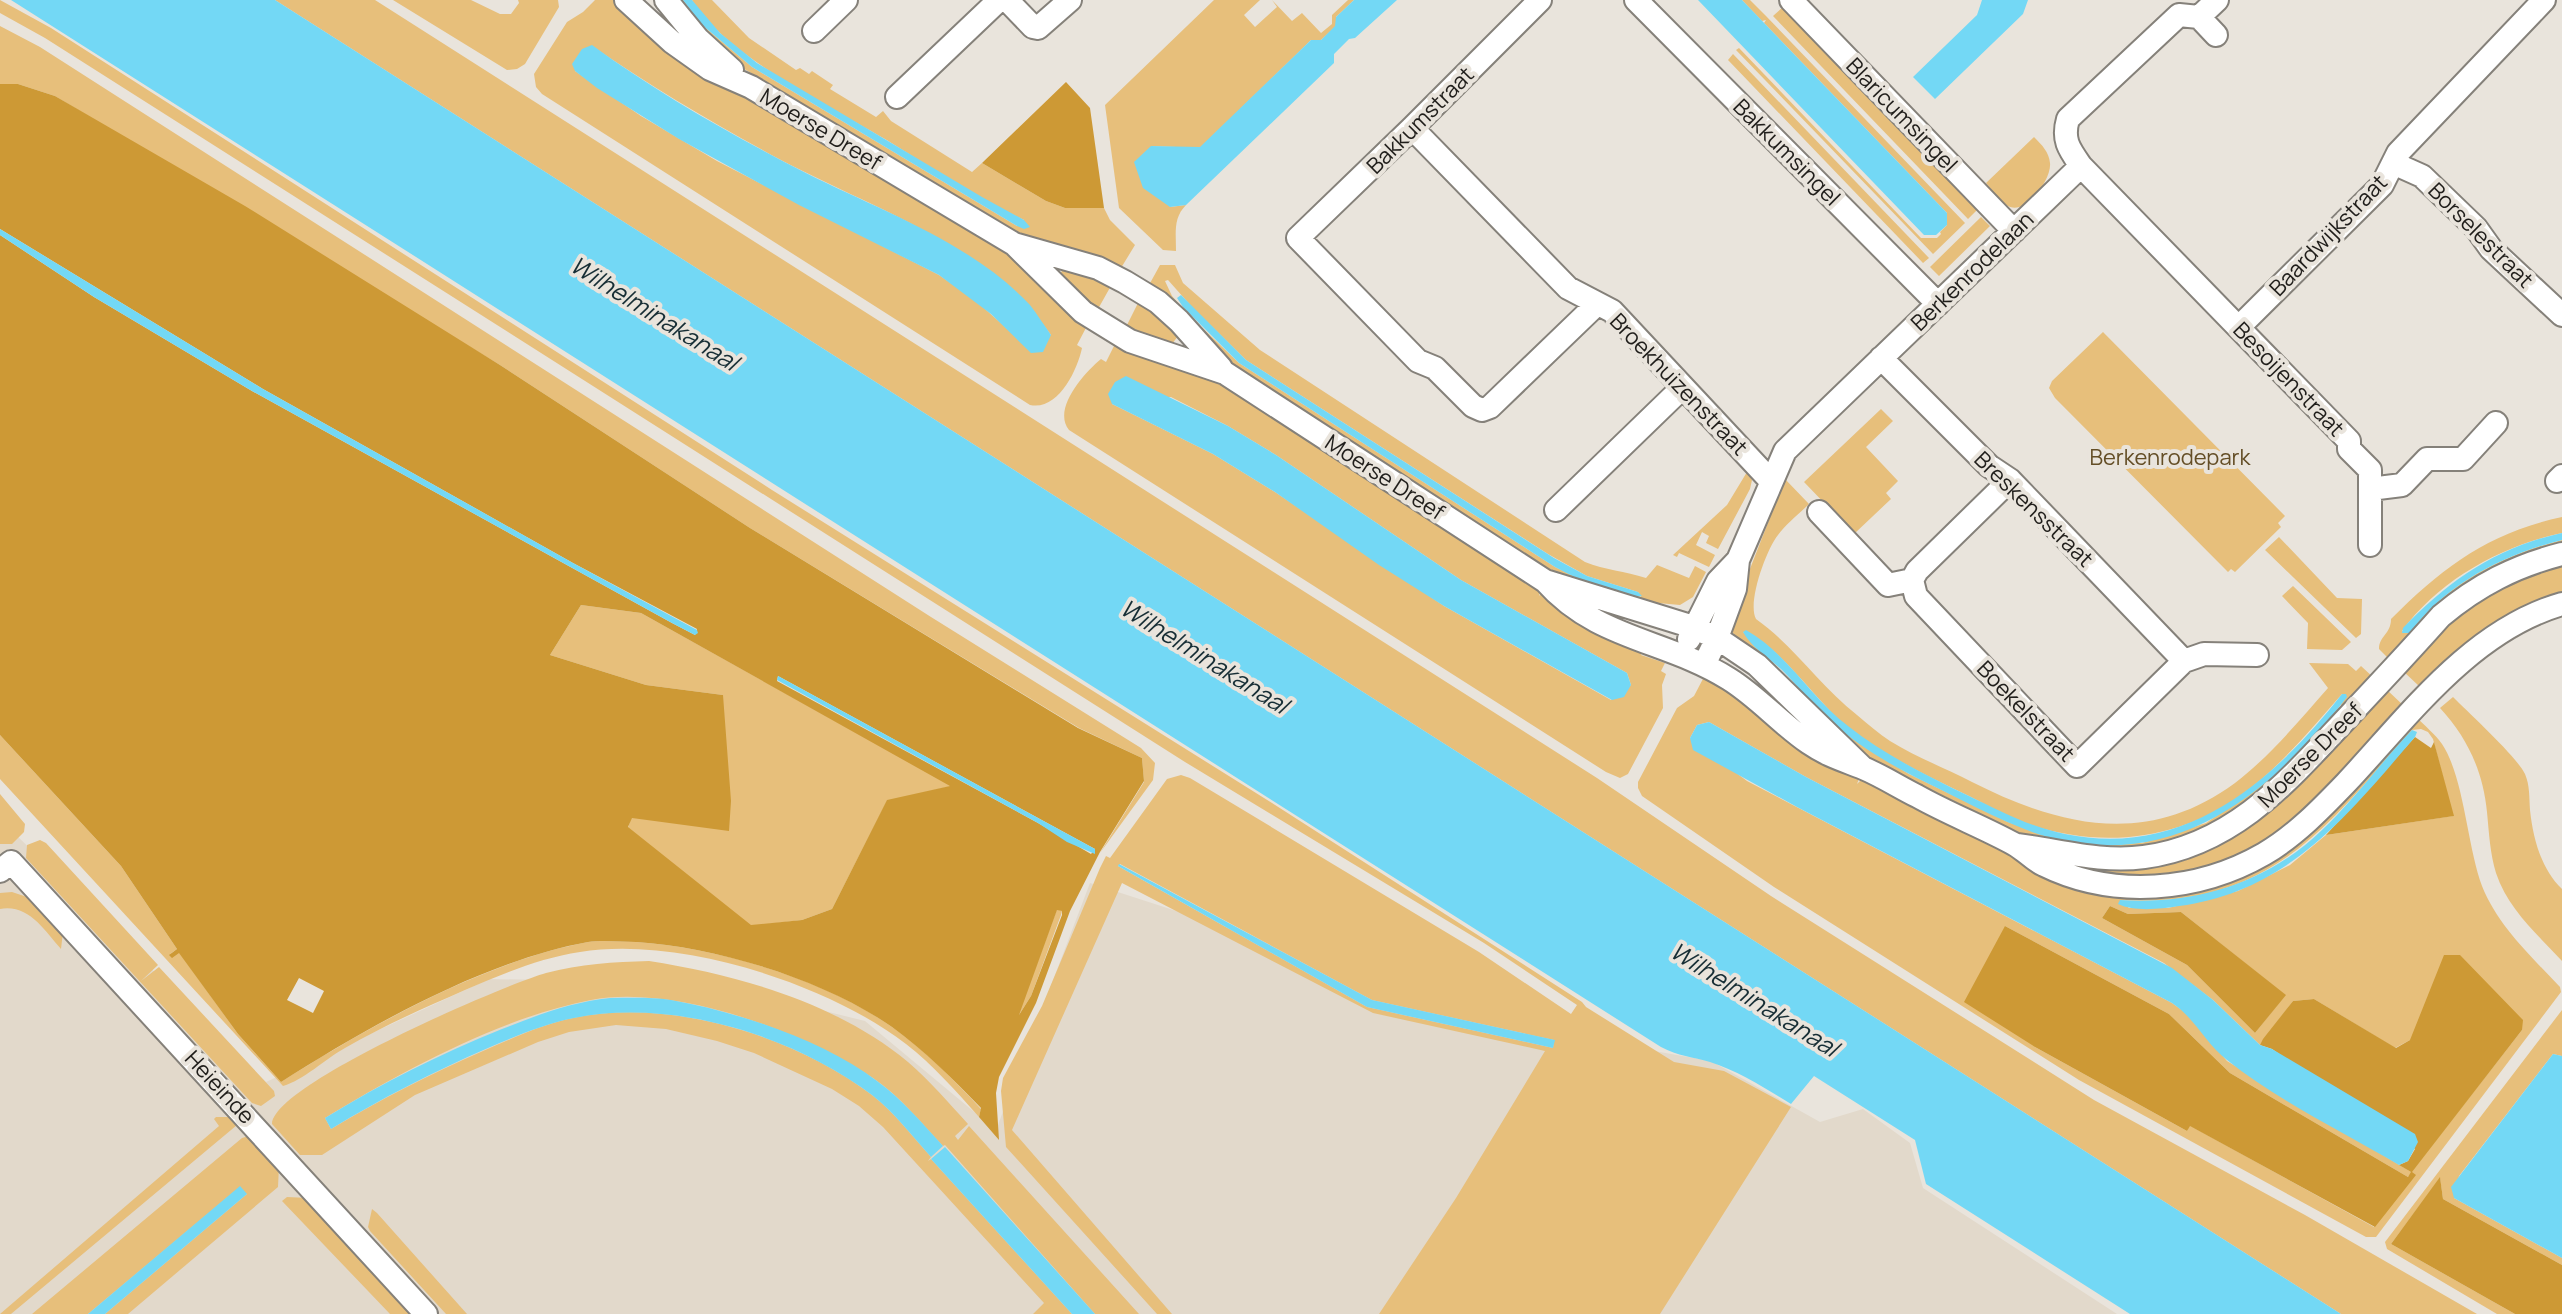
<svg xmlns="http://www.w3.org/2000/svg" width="2562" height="1314" font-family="Manrope,sans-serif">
<rect width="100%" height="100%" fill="#e9e4dc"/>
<path fill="#e2d9cb" d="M0 819 266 1082 489 979 711 983 865 1021 996 1130 1090 883 1552 1033 1711 1061 1820 1122 1863 1109 1910 1143 1923 1188 2117 1314H0Z"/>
<path fill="#e7bf7b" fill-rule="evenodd" d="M0 0 51 28 772 490 1272 803 1582 1002 1586 1007 1674 1062 1724 1071 1791 1107 1660 1314H1379L1456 1198 1545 1051 1373 1013 1122 883 1012 1130 1172 1314H1157L1006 1147 1001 1091 1003 1078 1042 1006 1100 868 1106 856 1110 858 1167 779 1181 775 1190 778 1479 952 1571 1014 1577 1005 1484 943 1185 762 45 38 0 13ZM1120 864 1372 1000 1554 1040 1553 1048 1367 1007 1118 866Z
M275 0H375L1597 778 1771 896 2094 1100 2305 1215 2477 1314H2341Z
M393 0H471L500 14H511L519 3 518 0H558L559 7 525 64 517 69 507 70Z
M595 0H618L643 31 705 72 1012 254 1048 293 1088 324 1077 345 1082 348C1077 371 1058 411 1030 405L542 94 536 87 534 74 567 22 583 12ZM592 46C652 87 714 124 779 159 874 209 985 244 1051 335L1013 334 975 300 939 275 717 161 641 116 575 71Z
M673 0H683L701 24 752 67 1017 226 1024 220C975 198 931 167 885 139 829 106 725 55 692 0H712L749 38 796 70 800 68 809 74 812 71 833 85 830 89 876 117 883 111 891 121 972 172 982 163 1046 201 1065 208H1104L1110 220 1135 245 1121 268 1038 243 1022 235 736 64Z
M1214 0H1260L1244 15 1255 27 1277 7 1272 0 1292 21 1302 13 1321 33 1332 24V15L1348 0H1354L1336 17V26L1321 40H1311L1200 148 1151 146 1170 207 1186 205C1173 218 1176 233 1176 251L1163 250 1119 208 1105 105Z
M1742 0H1750L1766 16 1965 223 1933 254 1736 50 1739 48 1921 238H1937L1941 234 1940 232 1947 225V213L1764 23 1766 20 1762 21Z
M1784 6 1979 208 1968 219 1773 16Z
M0 26 40 47 931 617 1141 748 1155 763 1153 780 1100 853 1144 782 1142 758 1079 728 750 528 500 365 55 96 18 84H0Z
M1733 54 1929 258 1923 263 1728 60Z
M2034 137C2042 145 2049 152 2050 163 2052 179 2026 216 2008 206 2000 202 1992 190 1986 183Z
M1981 217 1990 226 1939 276 1930 267Z
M1160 265H1175L1183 283 1260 350 1585 562C1605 570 1625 571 1646 578L1657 565 1689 578 1695 566 1706 572 1693 597 1680 605 1658 603 1655 610 1560 576 1537 562 1215 352 1149 285ZM1168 280 1192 307 1246 360 1548 554 1587 576 1638 592 1641 597 1592 585 1555 567 1239 363 1190 316 1172 296 1165 281Z
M1065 267 1112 284 1098 309 1086 301 1059 275Z
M1139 301 1161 318 1178 336 1172 344 1126 327Z
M2103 332 2285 516 2278 523 2281 527 2235 572 2231 569 2228 572 2055 398 2049 388 2052 381Z
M1116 342 1200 370 1540 591 1539 596 1542 592 1572 615 1571 620 1574 616 1598 630 1596 635 1600 631 1643 650 1641 655 1665 663 1661 671 1666 674 1662 685 1663 708 1628 774 1620 778 1606 772 1069 430C1052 409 1084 373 1101 359L1106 362ZM1171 397 1228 426 1276 455 1461 580 1627 673 1631 685 1611 700 1444 606 1275 492 1213 454 1112 404Z
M1881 409 1893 421 1866 447 1898 481 1886 493 1891 499 1854 534 1804 482Z
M1747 472 1752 480 1750 489 1718 549 1706 543 1709 536 1702 532 1696 545 1715 555 1709 567 1679 553 1677 557 1673 555 1727 505Z
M1785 479 1809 504C1799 514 1786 524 1778 535 1766 550 1747 603 1756 619 1794 646 1820 686 1857 715 1868 724 1879 734 1890 741 1916 757 1945 768 1972 782 2061 827 2148 847 2235 783 2270 756 2299 721 2328 688L2309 663 2348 664 2356 671 2361 666 2374 678 2283 777 2232 817 2158 846 2096 850 2030 837 2015 831 1877 763 1861 753 1737 640 1732 631V615ZM1743 632C1772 637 1819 704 1845 725 1883 755 1927 776 1971 797 1987 805 2003 814 2020 821 2095 850 2179 842 2244 793 2281 766 2311 729 2342 694L2341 706 2276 774 2206 823 2142 843H2077L2055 838 2008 822 1909 774 1876 754 1828 719Z
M2562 517V533C2501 546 2439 580 2402 631L2409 633C2445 584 2505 554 2562 540V545L2389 659 2379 649C2379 636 2391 634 2391 619 2443 567 2488 533 2562 517Z
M2279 537 2337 598 2362 599 2361 634 2356 638 2265 550Z
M2562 562V594C2495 618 2470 638 2420 687L2403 671 2440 631 2485 594Z
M2293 586 2351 642 2342 650 2307 649 2308 623 2282 596Z
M581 605 641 613 952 786 887 801 832 909 802 920 751 926 628 828 631 818 723 695 646 685 550 655Z
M1705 675 1733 689 1762 719 1824 760 1823 765 1826 761 1859 779 1857 784 1861 780 2050 874 2223 882 2416 717C2425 726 2435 734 2442 744 2464 777 2467 845 2482 886 2498 926 2531 956 2560 987L2561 992 2376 1237H2366L2079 1080 1774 887 1642 796 1638 788V782L1677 708 1694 696ZM1709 722 1806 777 2164 963 2213 1000 2260 1045 2293 1001 2314 999 2395 1048 2410 1040 2522 1030 2411 1172 2227 1061 2186 1013 2172 1003 1747 781 1690 738 1697 725ZM2421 729 2428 732 2433 739 2453 816 2326 835 2290 865 2238 891 2168 908H2129L2120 900C2267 909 2324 831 2412 730ZM2110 906 2128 914 2181 912 2285 995 2255 1033 2187 965 2102 918ZM2005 926 2169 1014 2230 1073 2408 1177 2412 1173 2374 1227 2189 1125 2187 1131 2035 1047Z
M2386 689 2404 706 2331 786 2286 830 2229 862 2161 878 2092 874 2050 857 2214 846C2285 811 2333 746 2386 689Z
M2453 697C2469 713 2517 757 2525 774 2530 786 2529 797 2530 810 2533 838 2541 869 2562 889V961C2537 934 2508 909 2496 873 2490 853 2489 833 2487 812 2483 771 2467 737 2440 708Z
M0 735 121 866 177 949 170 954 179 952 238 1034 281 1082C368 1027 485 961 588 942 603 940 621 942 636 942 717 947 826 980 892 1027 926 1051 953 1079 981 1109L979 1117C956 1091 933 1065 906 1044 827 983 679 936 580 952 540 958 502 974 465 990 424 1008 383 1026 345 1048 325 1059 304 1080 283 1086L0 779Z
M0 794 25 824 24 832 12 844H0Z
M40 840 46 843 158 965 141 981 159 967 274 1091 275 1096 261 1106 252 1103 26 858 27 845Z
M12 892 33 899 63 932 61 949C44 930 29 904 0 909V893Z
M1057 909 1062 911 1061 915 1031 996 1017 1018Z
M649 961C739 975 837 1003 908 1062 930 1081 949 1103 968 1124L955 1136 958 1140 969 1126 1139 1314H1095L945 1145 943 1146C921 1123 900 1096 873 1078 804 1032 675 984 591 1000 502 1017 402 1071 325 1118L331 1129C381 1099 430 1074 483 1051 511 1039 538 1026 568 1019 666 996 793 1035 872 1095 895 1113 912 1136 931 1157L928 1161 931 1159 1072 1314H1033L1044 1303 883 1127 859 1106 832 1089 754 1053 717 1041 666 1029 616 1025 569 1032 538 1042 415 1095 322 1155H300L272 1124C273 1084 504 985 546 973 580 964 614 962 649 961Z
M2562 1010V1056L2553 1054 2459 1176 2454 1198 2562 1258V1265L2443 1199 2440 1178 2391 1244 2515 1314H2497L2387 1249 2385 1242Z
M216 1117H233L237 1121V1125L11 1314H0L219 1126 214 1119Z
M249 1136 279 1166 278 1187 128 1314H105L247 1194 235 1191 88 1314H32L242 1138Z
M287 1197 308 1198 416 1314H390L282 1201Z
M372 1209 377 1213 467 1314H446L370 1231 368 1227Z"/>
<path fill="#cd9935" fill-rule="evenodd" d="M1066 82 1090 108 1104 208H1065L1046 201 982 163Z
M0 84H18L55 96 245 206 500 365 750 528 1078 728 1142 758 1144 781 1100 852 1070 911 1036 1003 999 1077 996 1093 999 1140 979 1117 981 1108C953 1079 925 1051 892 1027 825 980 717 947 636 942 621 942 603 940 588 942 484 961 369 1026 281 1082L238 1034 179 953 172 958 169 955 177 949 121 866 0 735V235L94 297 252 391 672 623 695 635 697 629 573 563 263 389 0 229ZM581 605 641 613 950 786 887 800 832 909 802 920 751 925 628 827 632 818 729 831 731 801 723 695 646 685 550 655ZM778 676 1095 849 1091 854 1038 823 777 681ZM1057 910 1062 911V915L1031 996 1019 1015ZM299 978 324 991 313 1013 287 1000Z
M2415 737 2431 748 2434 742 2454 816 2326 835Z
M2110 906 2128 914 2181 912 2286 995 2255 1033 2187 965 2102 918Z
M2005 926 2169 1014 2230 1073 2408 1177 2411 1172 2399 1165 2408 1161 2415 1149 2272 1049 2260 1045 2263 1039 2293 1001 2314 999 2396 1048 2410 1040 2444 955H2460L2523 1020 2522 1030 2412 1172 2416 1175 2375 1227 2190 1126 2187 1131 2035 1047 1964 1002Z
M2440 1177 2443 1199 2562 1265V1314H2515L2391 1244Z"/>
<path fill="#73d8f5" d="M11 0H275L2341 1314H2130L1926 1184 1915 1140 1814 1076 1791 1104C1766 1089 1739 1071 1710 1062 1693 1057 1678 1056 1661 1047Z
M683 0H692L720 33 757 63 982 197 1024 220 1030 227 1024 229 1017 226 752 67 701 24Z
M1354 0H1397L1355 38 1349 39 1334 54V63L1186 205 1170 207 1143 188 1134 162 1151 146 1200 147 1311 40H1321L1335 26 1336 17Z
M1698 0H1742L1947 213V225L1936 235H1924Z
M1982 0H2028L2023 14 1935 99 1913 77 1977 15Z
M592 45C659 94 732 135 806 173 881 211 971 242 1030 305 1037 314 1044 325 1051 335L1043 352 1031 353 991 314 939 275 799 205 679 139 597 88 575 71 572 64 582 49Z
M0 229 263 389 573 563 697 630 698 633 695 635 672 623 252 391 94 297 0 235Z
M1181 295 1246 360 1554 558 1587 576 1638 592 1642 596C1617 601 1577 578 1555 567L1239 363 1183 307 1177 298Z
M1126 376 1228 426 1276 455 1461 580 1627 673 1631 685 1624 697 1612 700 1444 606 1379 565 1275 492 1213 454 1112 404 1108 394 1115 382Z
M2562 533V540C2505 554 2445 584 2410 633H2402L2403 628C2448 581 2497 547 2562 533Z
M1746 630C1787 653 1811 698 1848 726 1885 755 1927 776 1969 796 2000 811 2030 827 2065 834 2184 859 2273 782 2342 694H2346L2347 697C2271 794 2172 875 2041 835 2001 822 1963 800 1925 782 1890 765 1857 745 1828 719 1811 704 1798 686 1782 670 1769 658 1752 648 1743 632Z
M778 676 1095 849V854L1067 842 1038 823 777 680Z
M1709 722 1806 777 2172 968 2213 1000 2260 1045 2272 1049 2415 1134 2418 1142 2408 1161 2399 1165C2343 1132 2277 1100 2227 1060 2205 1043 2195 1018 2172 1003L1797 807 1693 750 1690 738 1697 725Z
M2412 730 2417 732 2415 737C2347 816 2289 891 2179 906 2160 909 2135 912 2118 904L2120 900C2196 905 2267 883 2322 830 2355 799 2381 762 2412 730Z
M1119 864 1372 1000 1555 1040 1553 1048 1367 1007 1118 866Z
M610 998C630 998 651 997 671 1000 738 1012 823 1040 877 1081 902 1099 922 1123 943 1146L931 1157C912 1136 895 1113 872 1095 792 1035 672 998 574 1018 544 1024 516 1036 488 1048 433 1072 382 1098 331 1129L325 1118C382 1083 440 1054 502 1029 538 1015 571 1002 610 998Z
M2553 1054 2562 1056V1258L2454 1198 2451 1187Z
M945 1147 1095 1314H1072L931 1159Z
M240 1186 247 1194 105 1314H88Z"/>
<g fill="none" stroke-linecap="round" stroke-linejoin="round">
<defs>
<path id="minor" d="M626 0 672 42 710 69 751 87 1014 244 1098 268 1125 282 1158 302 1179 321 1221 368
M666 0 698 39 732 70
M1007 0 1033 27 1038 28 1070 0
M1540 0 1412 128 1298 238 1418 361 1435 368 1473 406 1482 410 1490 407 1597 304
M1636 0 1938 304
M1791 0 2014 231
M2199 17 2217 0
M814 31 846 0
M897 97 999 0
M1412 128 1568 288 1612 311 1770 480
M2393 163 2422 176 2476 228 2491 249 2562 315
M2081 166 2349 441V449L2370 470V489L2402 485 2427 459H2463L2496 423
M1014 244 1083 312 1130 341 1225 373 1545 581C1597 640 1665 639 1729 679 1758 697 1781 724 1809 743 1828 756 1843 760 1863 768 1882 776 1899 787 1917 796 1949 814 1983 827 2014 844 2025 850 2033 860 2044 865 2113 899 2198 892 2264 854 2295 836 2322 808 2346 783 2408 717 2471 630 2562 604
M2239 327 2382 185 2398 153 2544 0
M1881 358 1989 466 2010 480 2184 661
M2557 481 2562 476
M2370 489V545
M1556 510 1683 387
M1819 512 1888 585 1912 580 1917 571 2010 480
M1912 580 1916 596 2077 766 2184 661 2204 654 2257 655
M1545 581 1687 625 1717 638 1757 665 1863 768
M1689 639 1718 581 1738 560
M1704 665 1717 638 1735 589 1738 560 1785 451 2081 166C2069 149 2062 140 2068 119L2179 15 2199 17 2216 35
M2017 845C2059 850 2101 863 2144 857 2234 845 2288 781 2346 719 2378 685 2410 651 2441 616 2478 585 2515 566 2562 554
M0 871 11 862 426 1314"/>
</defs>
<use href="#minor" stroke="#85817a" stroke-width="26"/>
<use href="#minor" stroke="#fff" stroke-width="22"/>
</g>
<g text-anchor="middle" stroke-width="8" stroke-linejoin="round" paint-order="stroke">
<g font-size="22" fill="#201e1b" stroke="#e9e4dc">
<text transform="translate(1902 115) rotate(46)" y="8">Blaricumsingel</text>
<text transform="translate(1420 120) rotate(-45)" y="8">Bakkumstraat</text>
<text transform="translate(821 129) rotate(31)" y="8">Moerse Dreef</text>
<text transform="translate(1787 152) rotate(45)" y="8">Bakkumsingel</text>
<text transform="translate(2328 235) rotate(-46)" y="8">Baardwijkstraat</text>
<text transform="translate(2481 235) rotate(45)" y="8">Borselestraat</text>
<text transform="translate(1972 271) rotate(-44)" y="8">Berkenrodelaan</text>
<text transform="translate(2289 379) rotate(46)" y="8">Besoijenstraat</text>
<text transform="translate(1679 384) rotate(46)" y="8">Broekhuizenstraat</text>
<text transform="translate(1385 477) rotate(33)" y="8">Moerse Dreef</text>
<text transform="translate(2034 509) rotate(44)" y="8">Breskensstraat</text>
<text transform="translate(2026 711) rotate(46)" y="8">Boekelstraat</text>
<text transform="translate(2310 755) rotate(-45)" y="8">Moerse Dreef</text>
<text transform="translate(220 1087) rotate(47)" y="8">Heieinde</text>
</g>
<g font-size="22" fill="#644e26" stroke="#e9e4dc">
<text x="2170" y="465">Berkenrodepark</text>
</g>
<g font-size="24" font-style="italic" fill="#172e35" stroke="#e9e4dc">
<text transform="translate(654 314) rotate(32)" y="8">Wilhelminakanaal</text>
<text transform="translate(1204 657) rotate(32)" y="8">Wilhelminakanaal</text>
<text transform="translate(1754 1000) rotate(32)" y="8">Wilhelminakanaal</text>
</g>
</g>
</svg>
